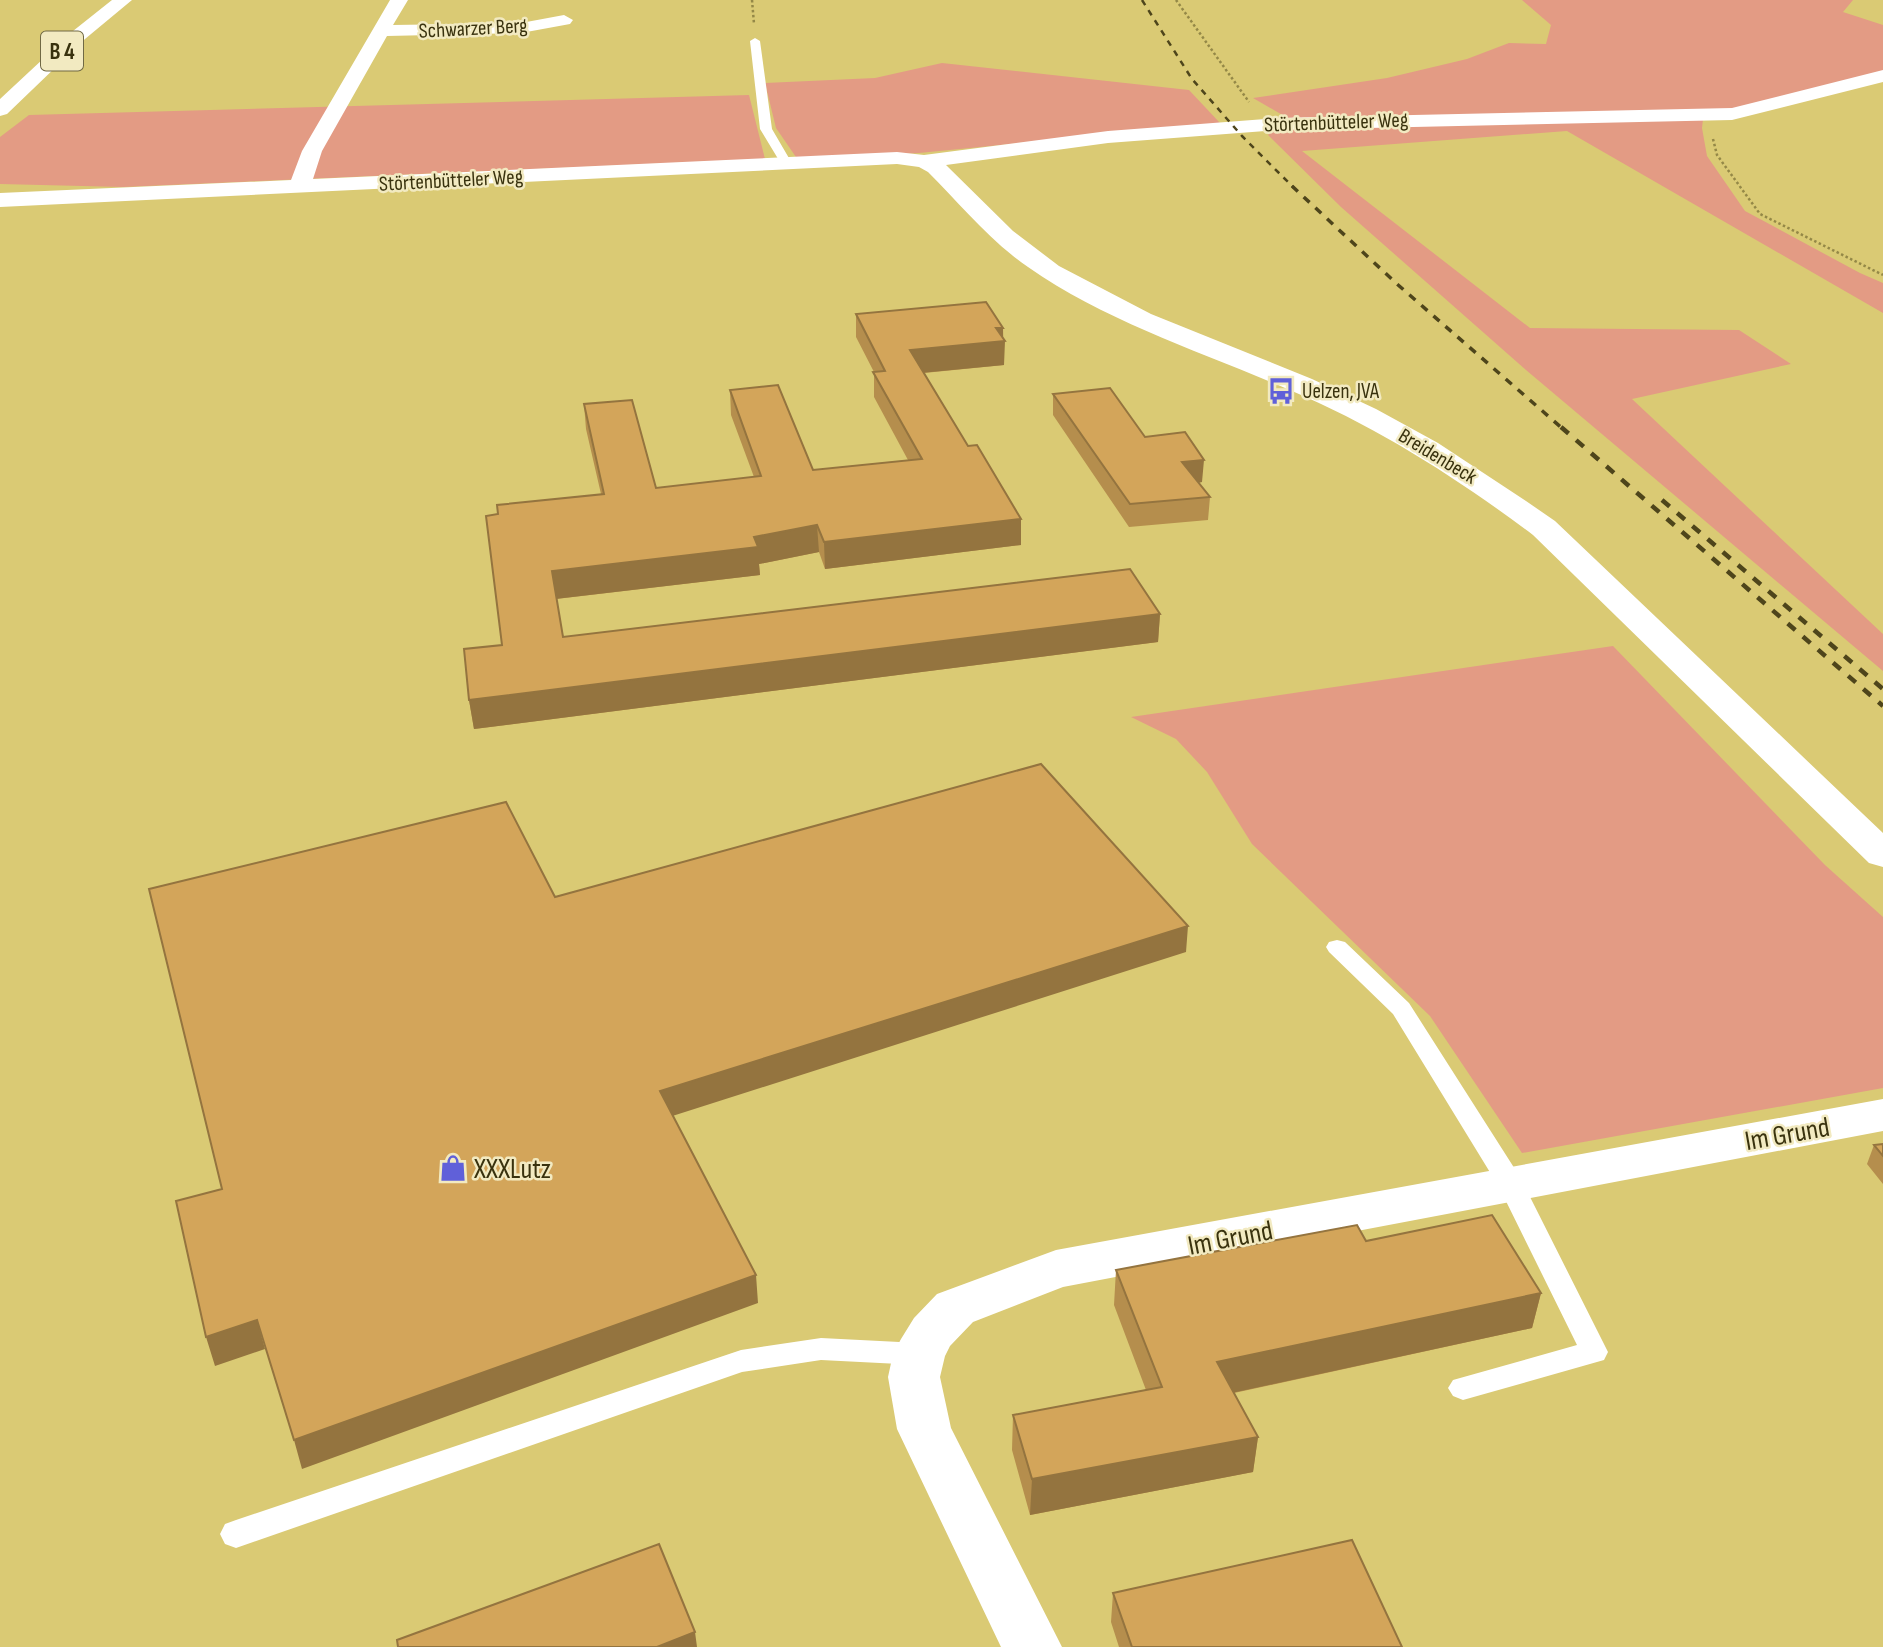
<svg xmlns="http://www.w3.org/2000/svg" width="1883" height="1647" font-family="'Sofia Sans Condensed',sans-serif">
<rect width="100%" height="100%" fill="#daca74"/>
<path fill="#e39b84" d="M1522 0H1853L1843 12 1883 25V72L1728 111H1704L1702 128 1707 156 1745 211 1860 273 1883 283V313L1567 131 1302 151 1530 328 1739 330 1791 364 1632 399 1883 634V671L1526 370 1341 207 1268 135 1286 117 1253 98 1387 78 1467 59 1509 43 1546 44 1551 25Z
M942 63 1189 90 1220 123 919 153 798 160 776 128 765 83 875 78Z
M749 95 765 159 123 187 0 184V137L29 115Z
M1613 646 1825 865 1883 917V1088L1522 1153 1430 1016 1252 844 1207 772 1176 739 1131 717Z"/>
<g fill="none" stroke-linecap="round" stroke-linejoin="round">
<path stroke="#948847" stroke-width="2.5" stroke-dasharray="2.5 2.5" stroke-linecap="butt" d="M752 0 754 24
M1176 0 1249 102
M1713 139 1717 155 1760 214 1883 275"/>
<path fill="#fff" fill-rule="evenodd" d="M755 38 760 41 772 129 793 165 791 167H783L760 129 750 41Z
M1337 940 1345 942 1409 1003 1520 1177 1608 1352 1604 1360 1463 1400 1453 1396 1448 1388 1453 1380 1577 1345 1499 1187 1393 1014 1329 952 1326 947 1329 942Z
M821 1338 919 1343 929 1346 933 1354 929 1362 919 1365 821 1360 742 1372 236 1548 225 1544 220 1534 225 1524 236 1520 741 1350Z"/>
<path fill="#fff" fill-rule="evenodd" d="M390 0H408L393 25 521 23 564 15 573 20 570 24 521 33 387 36 322 151 313 179 897 152 924 155 1108 131 1278 118 1732 108 1883 70V82L1732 120 1278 130 1108 143 946 165 1013 231 1059 266 1151 314 1312 379 1376 409 1438 443 1526 501 1555 521 1883 833V867L1869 863 1533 535C1457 478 1379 428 1292 391 1203 352 1108 323 1028 267 990 241 960 204 928 172L919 167 897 164 0 207V193L291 180 302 151Z
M1883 1099V1131L1063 1287 973 1322 950 1346 945 1356 940 1377 951 1428 1062 1647H1001L897 1429 888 1377 893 1354 901 1339 914 1318 937 1294 1056 1250Z"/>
<path fill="#fff" fill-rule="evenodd" d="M112 0H132L85 39 7 114 0 116V99L73 31Z"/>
<path stroke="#4e451b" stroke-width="2.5" stroke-dasharray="6 6" stroke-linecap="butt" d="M1142 0 1192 79 1242 136 1294 188"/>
<path stroke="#4e451b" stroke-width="3.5" stroke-dasharray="8 8" stroke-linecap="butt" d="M1292 186 1397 284 1563 429"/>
<path stroke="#4e451b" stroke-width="4.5" stroke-dasharray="10 10" stroke-linecap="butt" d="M1561 427 1883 706
M1662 500 1883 689"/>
</g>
<path fill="#b58e4d" d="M856 314 1003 328 1004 365 924 373 968 446 1021 519V545L825 569 819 552 759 564 760 575 556 599 563 637 1160 614 1158 642 474 729 469 700 502 645 498 514 601 494 586 429 584 404 656 488 754 477 731 415 730 390 813 470 908 460 874 397V372L856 337Z
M1053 394 1145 437 1202 482 1198 483 1210 497 1208 520 1129 527 1053 415Z
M1883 1144V1184L1867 1164 1874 1145Z
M1116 1270 1541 1293 1532 1328 1234 1393 1258 1437 1253 1472 1030 1515 1012 1450 1013 1415 1146 1390 1114 1305Z
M1113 1593 1402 1647H1119L1111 1622Z"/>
<path fill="#94743f" d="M996 328H1003V341H1005L1004 365 910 374V350Z
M1204 460 1202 482 1181 485 1182 462Z
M1021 519V545L825 569 824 542Z
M817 525 819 552 759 564 760 575 555 599 552 571 754 537Z
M1160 614 1158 642 474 729 469 700Z
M1188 926 1186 952 663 1119 660 1091Z
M756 1275 758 1303 302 1469 294 1440Z
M1541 1293 1532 1328 1213 1397 1217 1362Z
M257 1320 265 1349 215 1366 206 1337Z
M1258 1437 1253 1472 1030 1515 1032 1479Z
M695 1632 697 1647H657Z"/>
<path fill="#d3a55a" stroke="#94743f" stroke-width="2" d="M986 302 1003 328H996L1005 341 910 350 968 446 977 445 1021 519 824 542 817 525 754 537 758 547 552 571 563 637 1130 569 1160 614 469 700 464 649 502 645 486 516 498 514 497 505 604 494 584 404 632 400 656 488 761 476 730 390 778 385 813 470 922 459 873 372 885 371 856 314Z
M1110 388 1145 437 1185 432 1204 460 1182 462 1210 497 1130 504 1053 394Z
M1041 764 1188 926 660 1091 756 1275 294 1440 257 1320 206 1337 176 1201 222 1189 149 889 506 802 555 897Z
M1883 1144V1156L1874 1145Z
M1492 1215 1541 1293 1217 1362 1258 1437 1032 1479 1013 1415 1162 1387 1116 1270 1357 1225 1366 1241Z
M1352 1540 1402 1647H1132L1113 1593Z
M659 1544 695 1632 657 1647H398L397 1640Z"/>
<defs>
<symbol id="bus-bare" viewBox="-9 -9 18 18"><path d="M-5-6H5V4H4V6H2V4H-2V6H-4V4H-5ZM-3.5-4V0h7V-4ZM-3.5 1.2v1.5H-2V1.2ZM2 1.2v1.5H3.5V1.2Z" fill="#6060d9" stroke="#f2eac1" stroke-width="2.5" paint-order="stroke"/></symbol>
<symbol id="shop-bare" viewBox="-9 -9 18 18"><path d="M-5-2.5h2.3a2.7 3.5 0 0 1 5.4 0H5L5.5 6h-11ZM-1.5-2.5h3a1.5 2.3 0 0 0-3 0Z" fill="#6060d9" stroke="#f2eac1" stroke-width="2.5" paint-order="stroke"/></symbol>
</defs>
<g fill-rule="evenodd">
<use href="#bus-bare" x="1262" y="372" width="38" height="38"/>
<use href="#shop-bare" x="434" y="1149" width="38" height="38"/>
</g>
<g text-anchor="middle" stroke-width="5" stroke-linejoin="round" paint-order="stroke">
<g font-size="21" fill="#39320e" stroke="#f2eac1">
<text transform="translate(473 28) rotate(-3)" y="7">Schwarzer Berg</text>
<text transform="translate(1336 122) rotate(-2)" y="7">Störtenbütteler Weg</text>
<text transform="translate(451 180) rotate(-3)" y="7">Störtenbütteler Weg</text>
<text transform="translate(1438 456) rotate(31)" y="7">Breidenbeck</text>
</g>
<g font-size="21" fill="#39320e" stroke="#f2eac1" text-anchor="start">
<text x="1302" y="398">Uelzen, JVA</text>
</g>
<rect fill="#f2eac1" stroke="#706944" stroke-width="2" x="41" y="31.5" width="42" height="39" rx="5"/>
<g font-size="23" font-weight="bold" fill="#39320e">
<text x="62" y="59">B 4</text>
</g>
<g font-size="28" fill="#39320e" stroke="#f2eac1">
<text transform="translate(1787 1133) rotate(-10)" y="10">Im Grund</text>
<text transform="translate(1230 1237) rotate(-11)" y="10">Im Grund</text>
</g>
<g font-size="28" fill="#39320e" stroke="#f2eac1" text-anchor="start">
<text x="474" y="1178">XXXLutz</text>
</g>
</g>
</svg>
